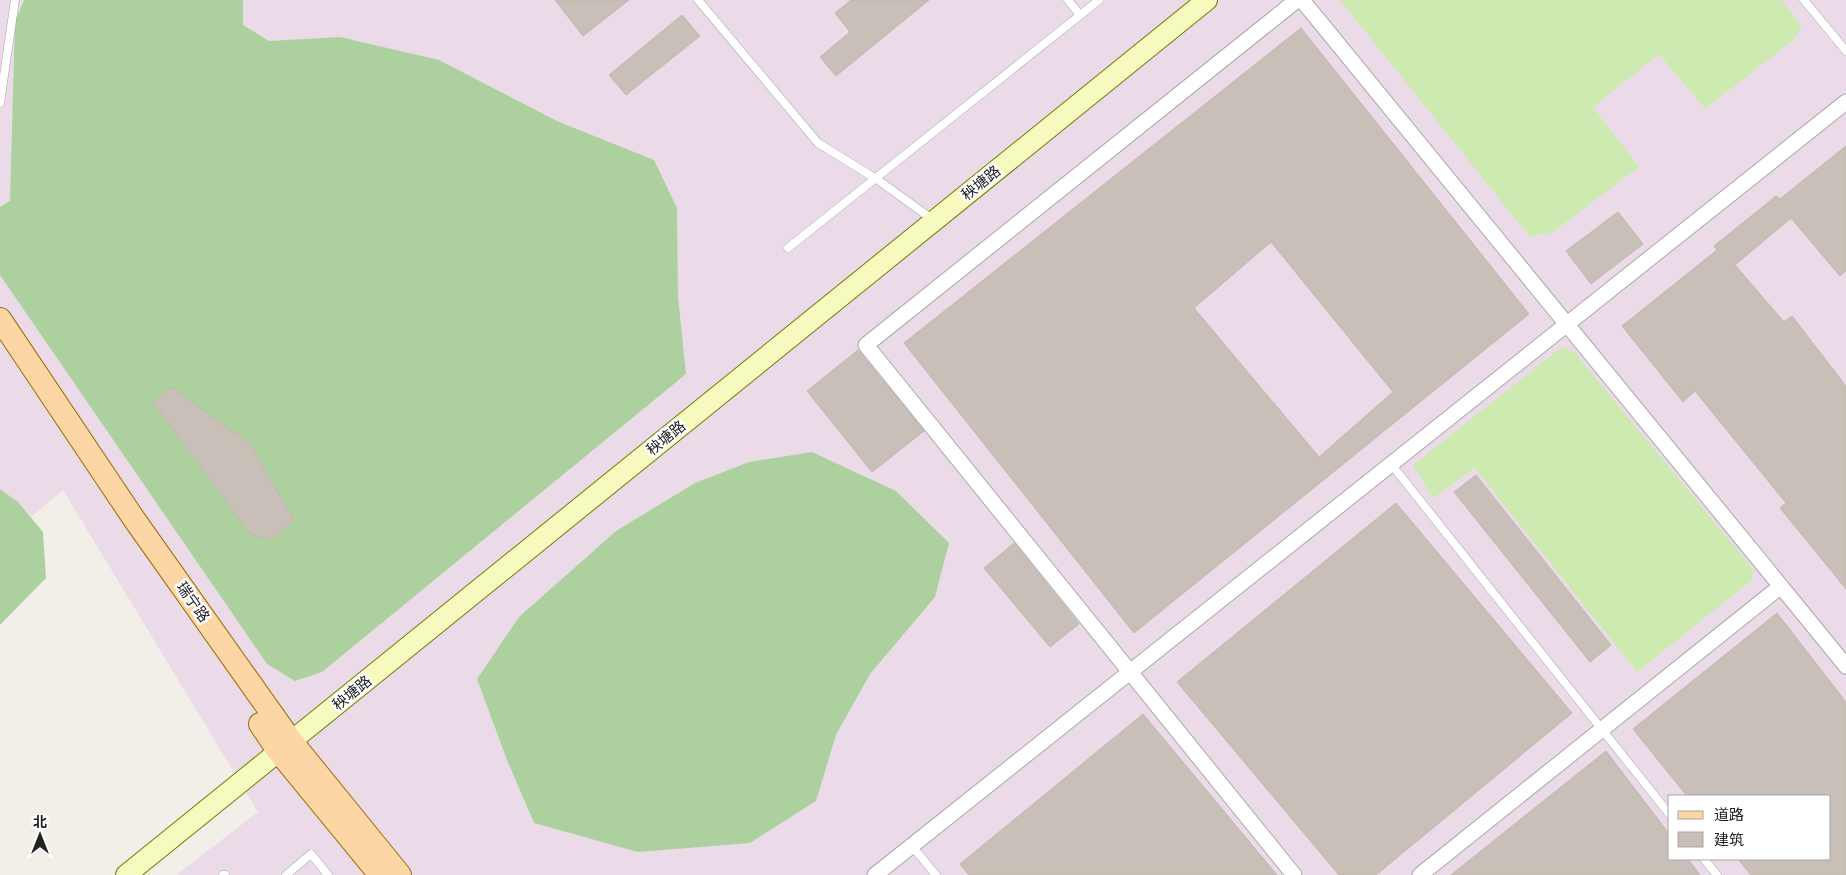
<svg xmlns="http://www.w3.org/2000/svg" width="1846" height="875" font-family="'PT Sans','Noto Sans SC',sans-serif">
<rect width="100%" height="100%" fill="#f2efe9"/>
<path fill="#ebdbe8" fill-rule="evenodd" d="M0 0H1846V875H176L258 812 63 490 31 517 18 502 0 489ZM1670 796H1830V859H1670Z"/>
<path fill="#cdebb0" d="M1340 0H1781L1802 27 1792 41 1705 109 1659 54 1593 107 1639 167 1553 232 1530 237Z
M1562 347 1574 352 1753 569 1752 580 1637 672 1475 468 1433 498 1413 465Z"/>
<path fill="#add19e" d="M24 0H243V25L269 41 340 37 439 60 557 121 654 160 677 208 678 297 686 374 322 672 295 681 267 664 0 275V207L10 201 15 22Z
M812 452 896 491 949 543 935 597 870 674 836 735 816 801 750 843 638 852 534 823 507 760 477 679 519 617 616 531 695 483 749 462Z
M0 489 18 502 43 532 46 578 0 625Z"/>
<path fill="#c7bfb8" stroke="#c4b6ab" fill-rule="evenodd" d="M555 0H629L583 36Z
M851 0H929L836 76 820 57 850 32 835 13Z
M682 15 700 36 626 95 609 75Z
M1301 28 1529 314 1134 633 904 343ZM1271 242 1393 392 1319 457 1194 308Z
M1846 146V271L1840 276 1791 218 1735 265 1784 322 1792 316 1846 386V589L1780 508 1786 503 1695 391 1683 402 1622 326 1717 250 1714 246 1776 196 1780 199Z
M1618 212 1643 244 1591 284 1566 251Z
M858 350 924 431 872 472 807 391Z
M171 387 249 443 294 519 272 540 250 534 153 402Z
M1476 475 1611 645 1590 662 1454 492Z
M1396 503 1572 713 1376 875H1339L1177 682Z
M1014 543 1079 624 1050 647 984 568Z
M1777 613 1846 702V875H1751L1738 859H1830V796H1687L1633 729Z
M1143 714 1277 875H969L960 864Z
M1606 751 1670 835V859H1688L1700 875H1451Z"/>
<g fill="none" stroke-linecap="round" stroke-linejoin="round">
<defs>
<path id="lane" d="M698 0 818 143 878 180 932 219
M1068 0 1080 15
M1804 0 1846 51
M0 103 15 0
M788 248 1099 0
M1391 464 1670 815
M912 846 936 875
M1704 859 1717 875
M223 875H225
M286 875 311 854 328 875"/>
<path id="street" d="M1302 0 1846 666
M875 875 1846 102
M1294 875 866 345 1297 0
M1420 875 1781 586"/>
<path id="secondary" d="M126 875 1207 0"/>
<path id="primary" d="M0 319 134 519 292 742 400 875
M260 724 279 752 380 875"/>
</defs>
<use href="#lane" stroke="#a9a9a9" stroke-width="9"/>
<use href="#street" stroke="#a9a9a9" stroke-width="17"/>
<use href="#secondary" stroke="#707d05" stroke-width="22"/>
<use href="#primary" stroke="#a06b00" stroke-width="24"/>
<use href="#lane" stroke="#fff" stroke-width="8"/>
<use href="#street" stroke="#fff" stroke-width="15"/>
<use href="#secondary" stroke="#f7fabf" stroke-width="20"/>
<use href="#primary" stroke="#fcd6a4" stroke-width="22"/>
</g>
<g text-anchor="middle" stroke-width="5" stroke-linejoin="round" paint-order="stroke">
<g font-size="15" fill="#222" stroke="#fff">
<text transform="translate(981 183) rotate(-39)" y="5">秧塘路</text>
<text transform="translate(666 438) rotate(-39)" y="5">秧塘路</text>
<text transform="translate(193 602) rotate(55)" y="5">瑞宁路</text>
<text transform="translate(352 693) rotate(-39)" y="5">秧塘路</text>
</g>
</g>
<rect x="1668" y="795" width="162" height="65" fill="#ffffff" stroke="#a7a7a7"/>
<rect x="1678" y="811" width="25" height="8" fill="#fcd6a4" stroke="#a7a7a7"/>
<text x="1714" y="820" font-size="15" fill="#222222">道路</text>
<rect x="1678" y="832" width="25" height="15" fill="#c7bfb8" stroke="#a7a7a7"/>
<text x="1714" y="845" font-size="15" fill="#222222">建筑</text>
<g transform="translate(40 835)" stroke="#ffffff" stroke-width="4" paint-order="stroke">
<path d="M0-4L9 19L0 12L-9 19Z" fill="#222222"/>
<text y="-8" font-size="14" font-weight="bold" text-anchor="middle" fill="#222222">北</text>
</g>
</svg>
